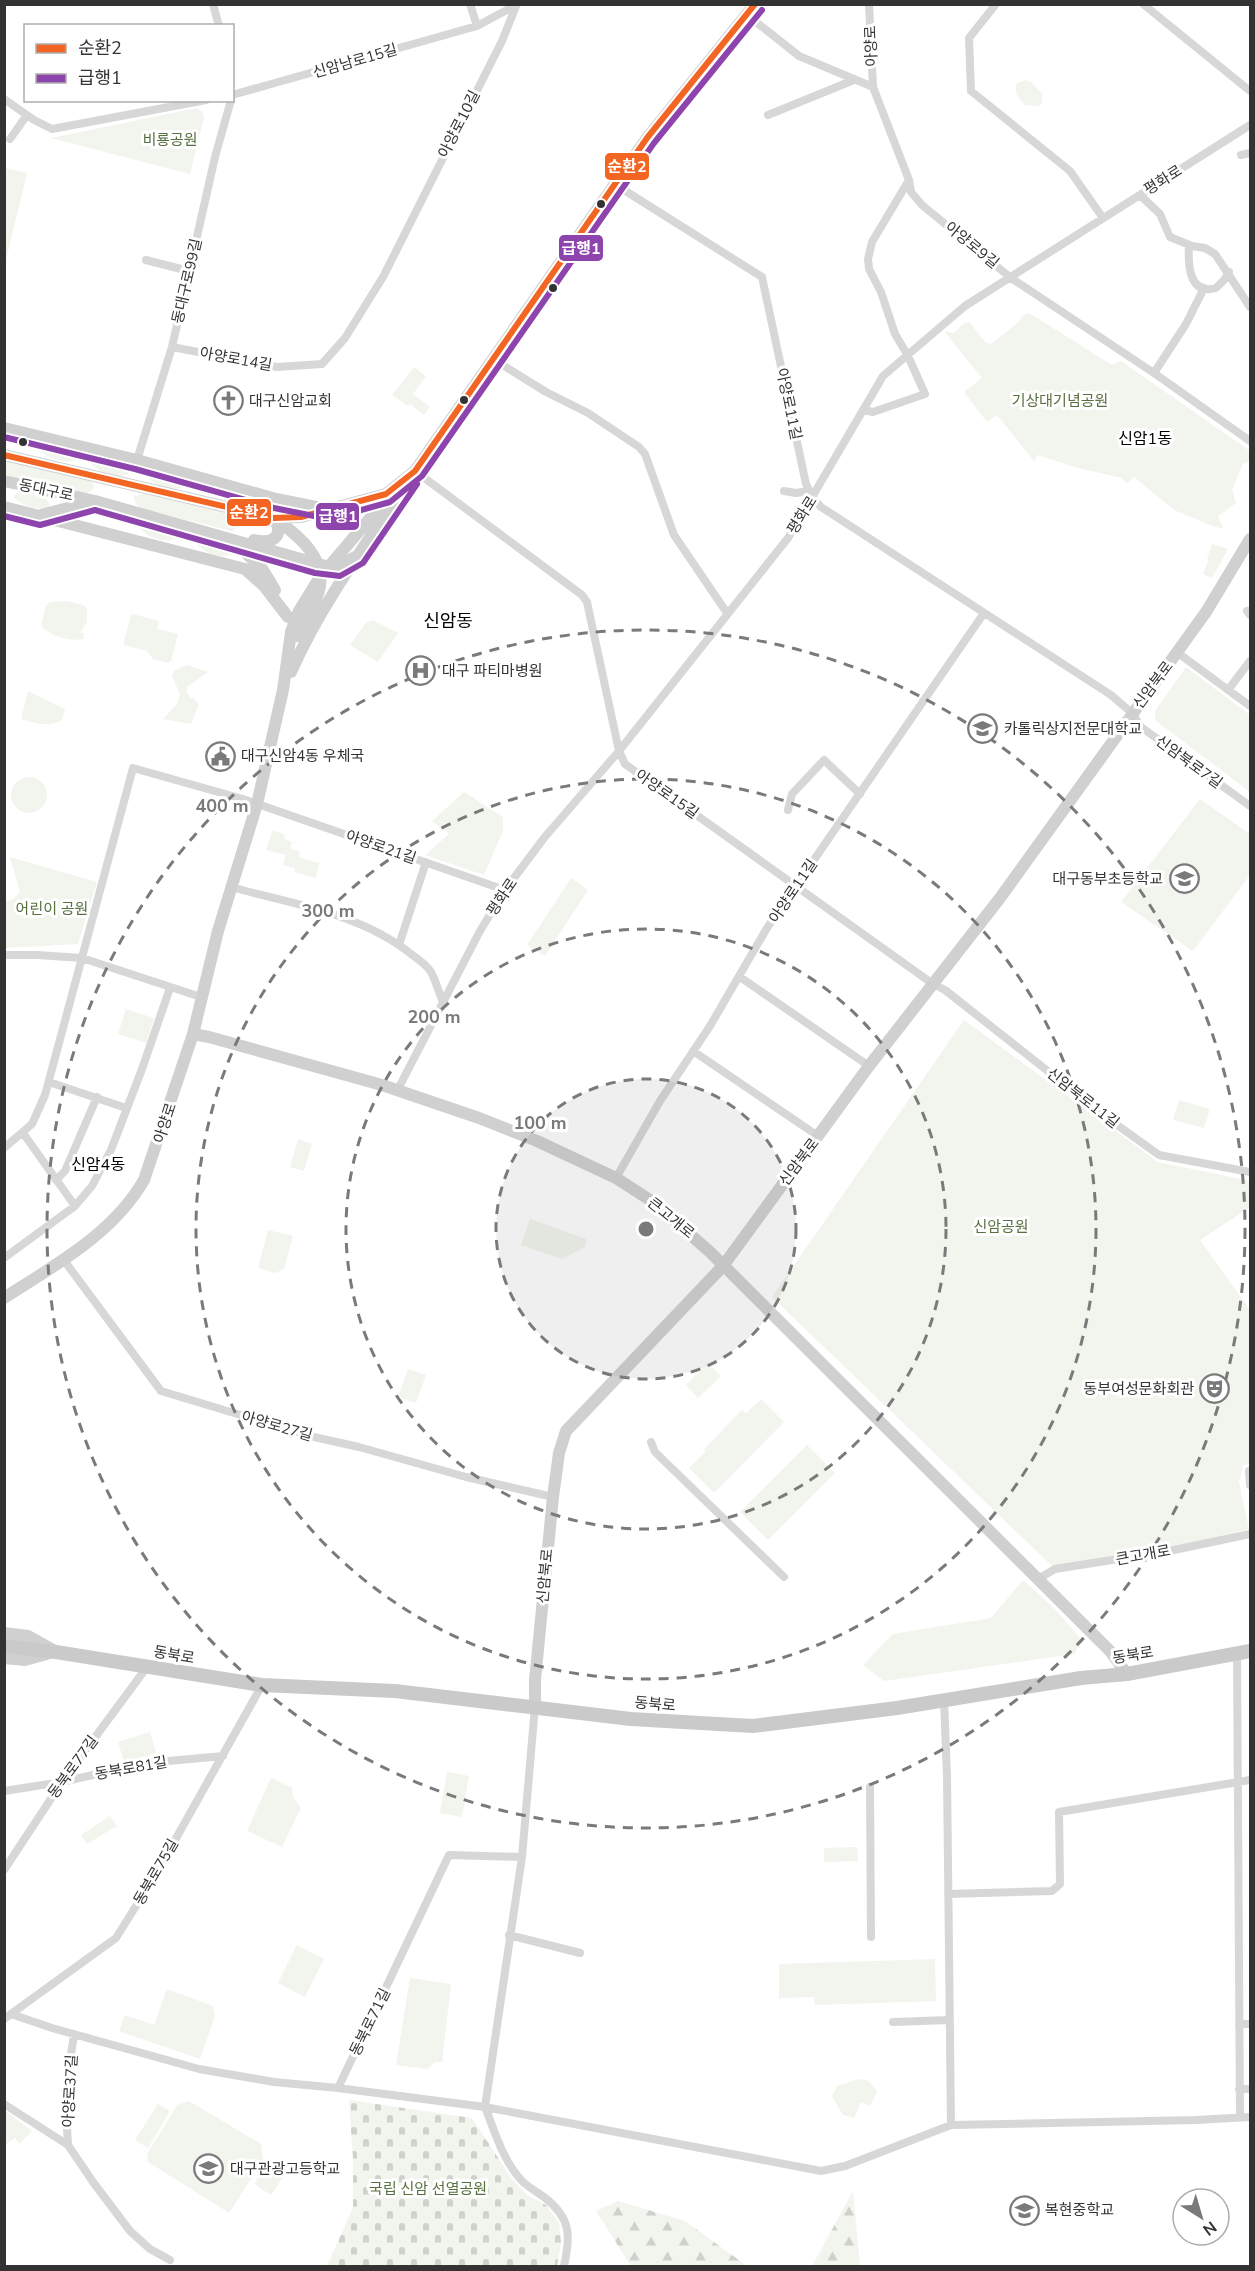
<svg xmlns="http://www.w3.org/2000/svg" width="1255" height="2271" font-family="'Nunito Sans','Noto Sans KR',sans-serif">
<defs>
<pattern id="forest-firs" width="22" height="20" patternUnits="userSpaceOnUse" patternTransform="scale(1.5)"><rect width="22" height="20" fill="#f1f5ed"/><path d="M5 1l3.5 6h-7zM16 11l3.5 6h-7z" fill="#cfd2cc"/></pattern>
<pattern id="cemetery-stones" width="16" height="16" patternUnits="userSpaceOnUse" patternTransform="scale(1.5)"><rect width="16" height="16" fill="#f1f5ed"/><path d="M2 7V4a2 2 0 0 1 4 0v3zM10 15v-3a2 2 0 0 1 4 0v3z" fill="#cfd2cc"/></pattern>
</defs>
<rect width="100%" height="100%" fill="#fff"/>
<path fill="#f1f5ed" d="M1026 80 1031 82 1042 94V103L1038 106 1025 105C1019 99 1013 92 1017 83Z
M197 108 202 112 204 117 190 174 51 138Z
M5 168 27 173 5 264 4 168Z
M1029 313 1112 365 1121 361 1250 451V461L1243 464 1232 490 1236 503 1218 516 1223 528 1215 527 1174 510 1134 477 1127 484 1122 478 1078 468 1038 455 1034 461 997 415 987 422 964 392 982 378 944 331 954 333 964 323 969 322 986 343 991 344 1019 322 1022 316Z
M414 367 426 376 413 394 430 407 424 415 410 404 408 406 392 395Z
M47 444 72 451 77 460C64 464 48 459 39 449Z
M99 458 124 466 129 474C116 479 100 474 91 463Z
M5 460 89 479 95 488 84 495 5 475Z
M155 471 180 479 185 487C172 491 155 487 147 476Z
M21 491 46 499 51 507C38 511 22 507 13 496Z
M143 494 236 515 243 524 232 531 139 508 133 497Z
M146 523 171 530 176 539C164 543 147 538 139 527Z
M204 538 229 546 234 554C221 559 205 554 196 543Z
M1212 544 1228 549 1212 578 1203 574 1209 560 1207 559Z
M68 601 85 606 87 609V622L81 632 84 634 83 639C70 642 51 636 41 626L46 606 50 602Z
M133 614 159 621 157 629 178 634 171 661 168 663 153 659 147 651 123 645 131 615Z
M373 620 398 633 378 662 350 645 366 623Z
M187 665 208 672 187 687 188 689 186 691 191 699 193 698 199 704 191 724 163 719 177 704 180 694 172 676 174 671Z
M1186 667 1250 715V792L1155 720V711Z
M28 691 65 709 62 720C48 728 35 723 21 719Z
M11 795a18 18 0 1 1 36 0a18 18 0 1 1-36 0Z
M464 792 503 817V831L484 875 425 855 449 834 432 821Z
M1200 799 1250 834V875L1193 951 1121 902Z
M273 830 285 835 284 839 292 842 290 848 300 852 299 857 319 863 316 878 295 872V868L283 865 286 855 266 850Z
M10 857 97 882 78 944 5 948V902L13 899 20 892Z
M571 878 588 890 545 956 527 945Z
M126 1009 154 1018 146 1043 118 1034Z
M964 1020 1158 1162 1250 1181V1207L1200 1240 1250 1310V1464L1243 1465 1239 1482 1249 1529 1168 1548 1053 1567 772 1297Z
M1179 1100 1210 1109 1204 1128 1173 1120Z
M298 1139 312 1144 304 1171 290 1167Z
M530 1219 586 1239 585 1247 562 1259 521 1245Z
M268 1230 293 1236 284 1269 275 1273 258 1268Z
M708 1363 721 1376 698 1398 686 1385Z
M408 1369 426 1375 416 1403 398 1397Z
M761 1399 784 1422 714 1493 689 1468 706 1451 704 1449 742 1410 746 1413Z
M807 1445 835 1473 768 1540 740 1512Z
M1023 1580 1054 1608 1080 1638 1075 1654 884 1681 863 1665 893 1634 991 1618Z
M150 1732 156 1753 124 1762 118 1742Z
M447 1772 469 1776 462 1817 440 1813Z
M271 1778 292 1788 293 1797 301 1808 282 1847 247 1831Z
M110 1816 117 1826 87 1844 81 1835Z
M857 1847 858 1861 824 1862V1848Z
M297 1945 324 1959 305 1997 278 1983Z
M935 1959 936 2001 815 2005 814 1997 779 1998V1964Z
M410 1978 451 1984 442 2062H436L427 2069 396 2065Z
M167 1989 213 2006 215 2016 200 2059 119 2031 125 2015 154 2025Z
M859 2079 869 2081 877 2092 870 2106 861 2102 854 2118 843 2115 832 2096 837 2086Z
M189 2101 261 2144 263 2160 229 2213 148 2162 147 2154 177 2105Z
M158 2104 170 2111 148 2148 135 2140Z
M4 2110 32 2131 19 2144 15 2138 5 2145Z
M268 2163 285 2174 271 2195 254 2184Z"/>
<path fill="url(#forest-firs)" d="M853 2191 860 2266H812Z
M618 2201 685 2221 747 2266H631L596 2211Z"/>
<path fill="url(#cemetery-stones)" d="M349 2100 472 2118 512 2179 527 2195 546 2205 559 2223 561 2243 557 2266H327L353 2208V2159Z"/>
<g fill="none" stroke-linecap="round" stroke-linejoin="round">
<path stroke="#d7d7d7" stroke-width="8" d="M213 4 219 26
M470 4 477 26
M869 4 873 87
M996 4 969 38 971 91 1070 171 1103 218
M1143 4 1250 91
M746 14 799 56 873 87 909 180 911 192 922 205 1011 278 1154 373 1250 441
M232 95 477 26 516 5
M4 99 34 120 52 129 206 100
M768 115 854 80
M10 139 27 115
M1241 155 1250 153
M616 185 762 277 806 484 813 498 821 507 1111 695 1132 713 1141 727 1250 806
M1140 195 1160 214 1170 237 1192 246 1205 248 1215 254 1250 307
M1189 245C1188 262 1188 296 1216 288L1224 280 1229 272
M146 260 189 271
M172 347 277 367 322 364 345 338 383 277 502 41 516 6
M493 359 546 392 588 413 639 447 645 454 674 535 727 613
M1154 373 1186 324 1204 288
M863 410 873 412 925 394 908 356 895 334 881 292 869 269 868 259 872 242 909 180
M137 460 172 347 215 157 231 100
M415 471 582 595 587 602 619 751 625 764 933 984 945 990 1106 1117 1159 1155 1250 1172
M784 491 796 493 809 491
M1247 611 1250 615
M1178 653 1250 706
M1228 690 1250 661
M788 810 792 794 824 760 860 794
M231 887C292 904 360 913 411 954 418 959 427 965 431 972 436 981 439 993 443 1002
M399 945 426 862
M4 955H37L82 958 201 997
M740 977 869 1066
M693 1051 818 1136
M49 1082 126 1108
M397 1091 480 931 505 890 544 838 619 751 788 538 883 376 965 306 1250 125
M23 1133 75 1206
M4 1148 32 1124 45 1095 133 768 243 799 505 890
M616 1178 660 1101 710 1026 767 928 984 613
M56 1180 65 1171 97 1097
M4 1258 75 1206 92 1186 111 1150 142 1069 170 988
M63 1259 161 1391 314 1437 359 1447 466 1477 553 1497
M651 1442 655 1452 784 1577
M1250 1471H1249L1250 1485
M1038 1579 1055 1569 1169 1551 1250 1534
M1237 1653 1240 2118
M944 1700 947 1776 951 2125
M870 1787 871 1937
M4 1791 62 1782 146 1763 223 1756
M4 1870 62 1782 147 1667
M948 1894 1052 1891 1060 1884 1059 1812 1250 1780
M509 1935 580 1953
M11 2014 52 2028 199 2069 274 2082 338 2088 485 2107 522 1857
M4 2019 116 1938 156 1874 262 1685
M893 2022 949 2020
M1239 2024H1250
M338 2088 449 1855 522 1857 535 1706
M1239 2089H1250
M4 2104 68 2145 93 2182 130 2231 150 2249 170 2260
M485 2107 821 2171 845 2166 951 2125 1196 2120 1250 2117
M485 2107C495 2132 503 2161 522 2181 528 2187 537 2192 544 2197 571 2218 571 2235 564 2266
M68 2145C65 2107 68 2071 74 2034"/>
<path stroke="#d0d0d0" stroke-width="12" d="M4 428 137 460 276 499 326 509
M4 455 274 518 301 517 386 494
M4 481 95 501 329 567H338L357 556
M4 507 245 569 264 586 288 617
M41 515 91 502
M274 518C298 535 330 560 318 594 313 609 304 622 297 636
M254 540C266 543 283 541 277 524L254 493
M235 542 263 570 275 590
M291 672C321 604 366 544 408 482
M193 1034 209 1037 382 1085 479 1118 537 1141 616 1178 653 1202 710 1252 1110 1651 1127 1674
M4 1298C55 1265 113 1234 144 1180L193 1034 218 931 257 804 283 690 291 632 299 611 320 577 372 516 386 494 415 471 647 138 755 4
M4 1633 28 1636 55 1651
M4 1658 25 1660 50 1653
M535 1706V1680L553 1497 559 1453 566 1431 723 1266 869 1066 1000 898 1206 612 1250 539"/>
<path stroke="#cacaca" stroke-width="14" d="M4 1646 56 1652 262 1685 395 1691 631 1719 753 1726 897 1708 1081 1678 1127 1674 1250 1651"/>
<defs>
<path id="bus-1" d="M4 455 274 518 301 517 386 494 415 471 647 138 755 4"/>
<path id="bus-2" d="M4 437 135 469 274 508 329 519 390 502 422 476 654 143 762 10
M4 516 40 525 95 510 315 573 340 576 363 563 417 484"/>
</defs>
<use href="#bus-1" stroke="#fff" stroke-width="10"/>
<use href="#bus-2" stroke="#fff" stroke-width="10"/>
<use href="#bus-1" stroke="#f26522" stroke-width="6"/>
<use href="#bus-2" stroke="#8e44ad" stroke-width="6"/>
</g>
<circle cx="646" cy="1229" r="150" fill="#7a7a7a" fill-opacity=".12"/>
<g fill="none" stroke="#7a7a7a" stroke-width="3" stroke-dasharray="10 8">
<circle cx="646" cy="1229" r="150"/>
<circle cx="646" cy="1229" r="300"/>
<circle cx="646" cy="1229" r="450"/>
<circle cx="646" cy="1229" r="599"/>
</g>
<defs>
<symbol id="church-ring" viewBox="-11 -11 22 22"><circle r="9.5" fill="#fff" stroke="#7a7a7a" stroke-width="1.5"/><path d="M-1.2-6h2.4v3.5h3.3v2.4h-3.3V6h-2.4V-.1h-3.3v-2.4h3.3Z" fill="#7a7a7a"/></symbol>
<symbol id="hospital-ring" viewBox="-11 -11 22 22"><circle r="9.5" fill="#fff" stroke="#7a7a7a" stroke-width="1.5"/><path d="M-5-5h3v3.5h4V-5h3V5h-3V1.5h-4V5h-3Z" fill="#7a7a7a"/></symbol>
<symbol id="university-ring" viewBox="-11 -11 22 22"><circle r="9.5" fill="#fff" stroke="#7a7a7a" stroke-width="1.5"/><path d="M0-5L7-2L0 1L-7-2ZM-4 1L0 2.5L4 1V4Q0 6-4 4Z" fill="#7a7a7a"/></symbol>
<symbol id="civic-ring" viewBox="-11 -11 22 22"><circle r="9.5" fill="#fff" stroke="#7a7a7a" stroke-width="1.5"/><path d="M-.6-6.5H3V-4.5H.6V-3L4-1V1h2V6H-6V1h2V-1L-.6-3ZM-1.2 2.5V6h2.4V2.5Z" fill="#7a7a7a"/></symbol>
<symbol id="school-ring" viewBox="-11 -11 22 22"><circle r="9.5" fill="#fff" stroke="#7a7a7a" stroke-width="1.5"/><path d="M0-5L7-2L0 1L-7-2ZM-4 1L0 2.5L4 1V4Q0 6-4 4Z" fill="#7a7a7a"/></symbol>
<symbol id="theatre-ring" viewBox="-11 -11 22 22"><circle r="9.5" fill="#fff" stroke="#7a7a7a" stroke-width="1.5"/><path d="M-5-5.5Q0-4 5-5.5V0Q5 5 0 6Q-5 5-5 0ZM-3.3-2.5H-1v1.5H-3.3ZM1-2.5H3.3v1.5H1ZM-2.8 1Q0 5.5 2.8 1Z" fill="#7a7a7a"/></symbol>
</defs>
<g fill-rule="evenodd">
<use href="#church-ring" x="212" y="384" width="33" height="33"/>
<use href="#hospital-ring" x="404" y="654" width="33" height="33"/>
<use href="#university-ring" x="966" y="712" width="33" height="33"/>
<use href="#civic-ring" x="204" y="740" width="33" height="33"/>
<use href="#school-ring" x="1168" y="862" width="33" height="33"/>
<use href="#theatre-ring" x="1198" y="1372" width="33" height="33"/>
<use href="#school-ring" x="192" y="2152" width="33" height="33"/>
<use href="#school-ring" x="1008" y="2194" width="33" height="33"/>
</g>
<g fill="#333" stroke="#fff" stroke-width="2">
<circle cx="601" cy="204" r="5"/>
<circle cx="553" cy="288" r="5"/>
<circle cx="464" cy="400" r="5"/>
<circle cx="23" cy="442" r="5"/>
</g>
<g text-anchor="middle" stroke-width="6" stroke-linejoin="round" paint-order="stroke">
<g font-size="15" fill="#333" stroke="#fff">
<text transform="translate(871 46) rotate(-92)" y="5">아양로</text>
<text transform="translate(355 61) rotate(-16)" y="5">신암남로15길</text>
<text transform="translate(459 124) rotate(-63)" y="5">아양로10길</text>
<text transform="translate(1163 180) rotate(-32)" y="5">평화로</text>
<text transform="translate(972 245) rotate(39)" y="5">아양로9길</text>
<text transform="translate(187 281) rotate(-77)" y="5">동대구로99길</text>
<text transform="translate(236 359) rotate(10)" y="5">아양로14길</text>
<text transform="translate(789 404) rotate(78)" y="5">아양로11길</text>
<text transform="translate(46 490) rotate(12)" y="5">동대구로</text>
<text transform="translate(802 515) rotate(-58)" y="5">평화로</text>
<text transform="translate(1153 685) rotate(-53)" y="5">신암북로</text>
<text transform="translate(1189 762) rotate(36)" y="5">신암북로7길</text>
<text transform="translate(667 794) rotate(35)" y="5">아양로15길</text>
<text transform="translate(381 847) rotate(19)" y="5">아양로21길</text>
<text transform="translate(793 891) rotate(-56)" y="5">아양로11길</text>
<text transform="translate(502 897) rotate(-56)" y="5">평화로</text>
<text transform="translate(1083 1098) rotate(38)" y="5">신암북로11길</text>
<text transform="translate(165 1123) rotate(-72)" y="5">아양로</text>
<text transform="translate(799 1162) rotate(-53)" y="5">신암북로</text>
<text transform="translate(671 1218) rotate(39)" y="5">큰고개로</text>
<text transform="translate(277 1426) rotate(16)" y="5">아양로27길</text>
<text transform="translate(1143 1555) rotate(-10)" y="5">큰고개로</text>
<text transform="translate(545 1576) rotate(-85)" y="5">신암북로</text>
<text transform="translate(174 1655) rotate(10)" y="5">동북로</text>
<text transform="translate(1133 1655) rotate(-9)" y="5">동북로</text>
<text transform="translate(655 1704) rotate(5)" y="5">동북로</text>
<text transform="translate(73 1767) rotate(-54)" y="5">동북로77길</text>
<text transform="translate(131 1768) rotate(-10)" y="5">동북로81길</text>
<text transform="translate(156 1872) rotate(-60)" y="5">동북로75길</text>
<text transform="translate(370 2022) rotate(-64)" y="5">동북로71길</text>
<text transform="translate(70 2091) rotate(-87)" y="5">아양로37길</text>
</g>
<g font-size="15" fill="#56703f" stroke="#fff">
<text x="170" y="145">비룡공원</text>
<text x="1060" y="406">기상대기념공원</text>
<text x="52" y="914">어린이 공원</text>
<text x="1001" y="1232">신암공원</text>
<text x="428" y="2194">국립 신암 선열공원</text>
</g>
<g font-size="15" fill="#333" stroke="#fff" text-anchor="start">
<text x="249" y="406">대구신암교회</text>
<text x="442" y="676">대구 파티마병원</text>
<text x="1004" y="734">카톨릭상지전문대학교</text>
<text x="241" y="761">대구신암4동 우체국</text>
<text x="1163" y="884" text-anchor="end">대구동부초등학교</text>
<text x="1194" y="1394" text-anchor="end">동부여성문화회관</text>
<text x="230" y="2174">대구관광고등학교</text>
<text x="1045" y="2215">복현중학교</text>
</g>
<g font-size="16" fill="#000" stroke="#fff">
<text x="1145" y="444">신암1동</text>
<text x="98" y="1170">신암4동</text>
</g>
<g font-size="18" fill="#000" stroke="#fff">
<text x="448" y="627">신암동</text>
</g>
</g>
<circle cx="646" cy="1229" r="9" fill="#7a7a7a" stroke="#fff" stroke-width="3"/>
<g font-size="18" text-anchor="middle" font-weight="bold" fill="#7a7a7a" stroke="#fff" stroke-width="6" stroke-linejoin="round" paint-order="stroke">
<text x="222" y="812">400 m</text>
<text x="328" y="917">300 m</text>
<text x="434" y="1023">200 m</text>
<text x="540" y="1129">100 m</text>
</g>
<g stroke="#fff" stroke-width="2">
<rect x="604" y="152" width="46" height="29" rx="6" fill="#f26522"/>
<rect x="558" y="234" width="46" height="28" rx="6" fill="#8e44ad"/>
<rect x="226" y="498" width="46" height="29" rx="6" fill="#f26522"/>
<rect x="315" y="502" width="45" height="29" rx="6" fill="#8e44ad"/>
</g>
<g font-size="16" text-anchor="middle" font-weight="bold" fill="#fff">
<text x="627" y="172">순환2</text>
<text x="581" y="254">급행1</text>
<text x="249" y="518">순환2</text>
<text x="338" y="522">급행1</text>
</g>
<rect width="1255" height="2271" fill="none" stroke="#333333" stroke-width="12"/>
<rect x="24" y="24" width="210" height="78" fill="#ffffff" stroke="#adadad" stroke-width="1.5"/>
<rect x="36" y="44" width="30" height="9" fill="#f26522" stroke="#adadad" stroke-width="1.5"/>
<text x="78" y="54" font-size="18" fill="#333333">순환2</text>
<rect x="36" y="74" width="30" height="9" fill="#8e44ad" stroke="#adadad" stroke-width="1.5"/>
<text x="78" y="84" font-size="18" fill="#333333">급행1</text>
<g transform="translate(1201 2217) rotate(143)"><circle r="28" fill="#ffffff" stroke="#adadad" stroke-width="1.5"/>
<path d="M0-4.5L10 22L0 15L-10 22Z" fill="#7a7a7a"/>
<text y="-9" font-size="16" font-weight="bold" text-anchor="middle" fill="#333333">N</text>
</g>
</svg>
